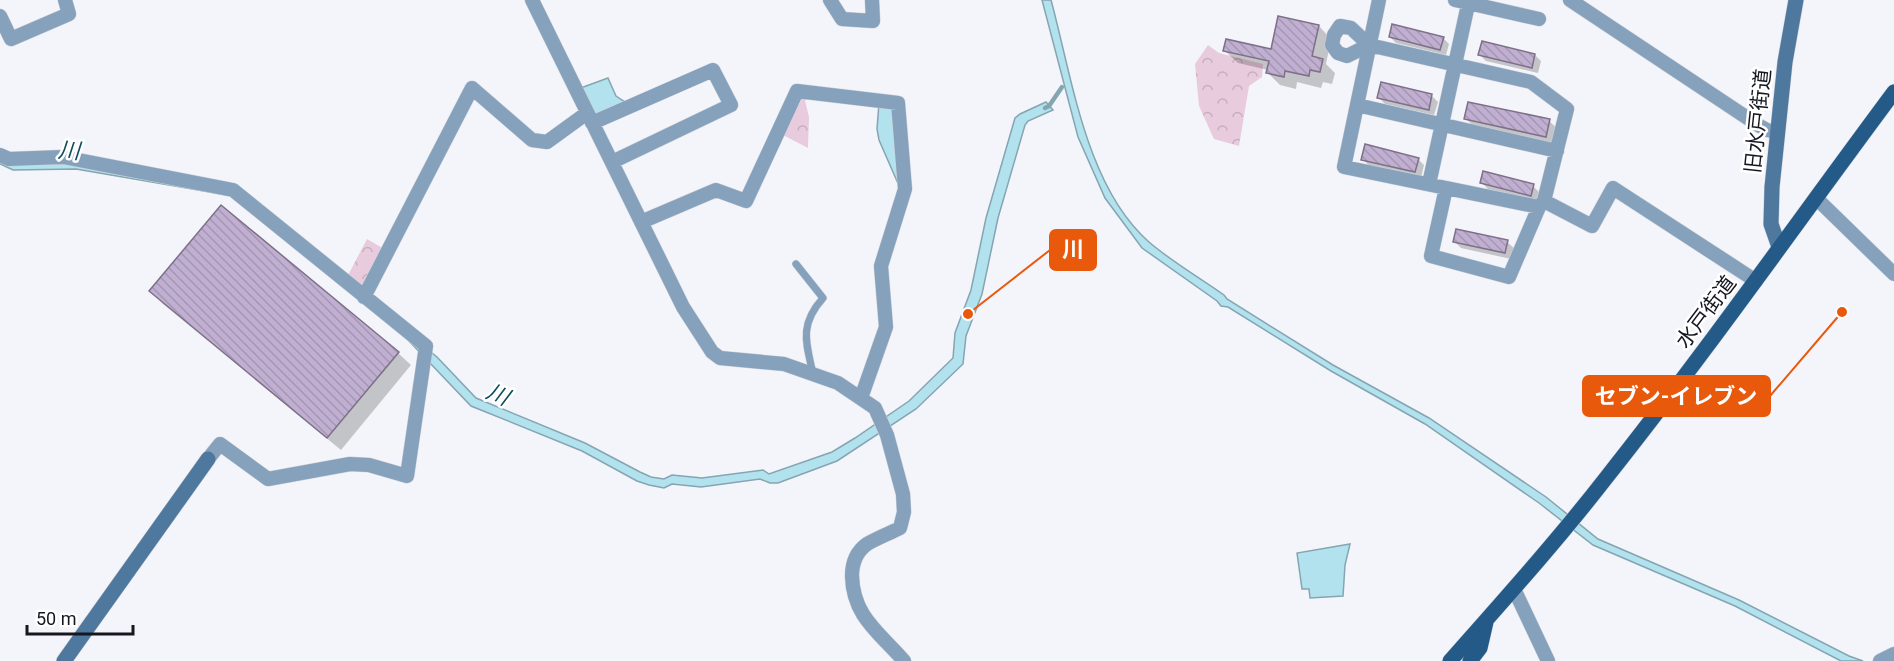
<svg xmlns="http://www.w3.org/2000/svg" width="1894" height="661" font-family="Roboto,'Noto Sans JP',sans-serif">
<defs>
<pattern id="park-crowns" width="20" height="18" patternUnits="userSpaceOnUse" patternTransform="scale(1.5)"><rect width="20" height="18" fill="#e9cbde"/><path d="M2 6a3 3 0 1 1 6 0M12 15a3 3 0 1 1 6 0" fill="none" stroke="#c7aebe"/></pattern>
<pattern id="building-back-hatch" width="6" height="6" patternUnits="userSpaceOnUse" patternTransform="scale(1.5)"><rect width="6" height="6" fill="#c1afd1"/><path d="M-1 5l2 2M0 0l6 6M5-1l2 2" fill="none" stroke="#a596b3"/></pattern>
</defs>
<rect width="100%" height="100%" fill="#f4f5fb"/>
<path fill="url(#park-crowns)" d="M1208 45 1219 53 1263 64 1262 77 1249 86 1239 146 1214 139 1199 106 1195 64Z
M804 96 809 117 808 148 781 134Z
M367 239 386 250 363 293 346 279Z"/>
<path fill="#b3e2ef" stroke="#84a5b1" stroke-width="1.5" d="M1042 0H1051C1072 77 1086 187 1149 242 1172 262 1199 277 1224 295L1227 299 1333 365 1429 418 1546 497 1598 539 1739 600 1849 656 1863 661H1841L1735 606 1593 545 1539 503 1425 424 1331 371 1228 307 1221 306 1217 301 1142 248 1105 198 1078 137Z
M608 78 616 96 628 104 594 120 578 89Z
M1046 102 1053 110 1028 121 1025 125 998 218 982 294 966 336 963 364 916 409 837 461 778 483H770L760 479 701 487 672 484 664 488 649 485 637 481 582 451 471 406 409 341 233 196 76 169 13 170 0 164V157L67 161 234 192 437 357 476 398 585 443 640 472 651 477 664 479 672 475 702 478 763 470 769 474 832 452 855 438 909 401 953 358 955 333 971 290 986 218 1015 118 1020 114Z
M879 103 894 105 900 188 879 140 877 129Z
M1350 544 1345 565 1343 596 1310 598 1309 589H1302L1297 553Z"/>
<path fill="#0003" d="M1319 26 1331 39 1326 64 1335 73 1332 84 1323 82 1321 88 1297 82 1296 89 1280 85 1268 73V70L1238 63 1225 51 1272 50Z
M1390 37 1443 38 1449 44 1446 55 1396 43Z
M1480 55H1535L1541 61 1538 73 1486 61Z
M1431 95 1438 102 1434 115 1385 104 1379 98Z
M1466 119 1549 121 1559 130 1555 145 1476 128Z
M1363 159H1418L1424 165 1421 178 1369 166Z
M1482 183 1533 186 1539 192 1537 201 1488 189Z
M1455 242H1507L1514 248 1511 259 1461 248Z
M151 291 398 353 411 365 341 450 163 304Z"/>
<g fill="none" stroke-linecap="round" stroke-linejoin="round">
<path stroke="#84a5b1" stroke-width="4.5" d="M1045 108 1049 106 1062 87"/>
</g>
<path fill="url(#building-back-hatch)" stroke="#7d7088" stroke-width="1.5" d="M1278 16 1319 25 1312 56 1323 59 1320 72 1310 70 1309 76 1285 71 1284 77 1266 73 1269 61 1223 51 1226 39 1271 49Z
M1392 24 1444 37 1440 50 1389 37Z
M1482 41 1535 54 1532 68 1478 55Z
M1381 82 1432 94 1429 110 1377 98Z
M1468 102 1550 119 1546 137 1464 119Z
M1365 144 1419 158 1415 172 1361 160Z
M1483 171 1534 184 1531 196 1480 183Z
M221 205 399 352 327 438 149 291Z
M1456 229 1508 240 1505 253 1453 242Z"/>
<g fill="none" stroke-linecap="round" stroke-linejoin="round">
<defs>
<path id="lane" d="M796 264 823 298C799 325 806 342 813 374"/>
<path id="street" d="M532 0 683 307 712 352 720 358 784 364 838 383 875 408 887 435 903 494 904 512 900 528C890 533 877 538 867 544 856 552 852 564 852 576 853 617 880 633 904 661
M830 0 842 19 873 21 872 0
M1379 0 1344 167 1539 207 1544 201 1592 226 1613 188 1756 281
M1455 0 1539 19
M1570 0 1758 125 1767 130 1777 132
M0 16 11 39 69 14 65 0
M1369 45 1351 28 1340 26 1334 35 1332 45 1338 53 1347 56 1369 45 1531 82 1567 109 1544 201
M1357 105 1557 151
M592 123 713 70 731 105 612 162
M0 155 9 159 63 157 233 190 426 346 407 476 369 465 350 464 268 479 220 444 208 459
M1429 184 1469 0
M1446 188 1431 256 1509 277 1539 207
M1816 198 1894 274
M641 222 716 190 746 201 797 91 898 103 905 189 881 266 886 327 861 398
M364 297 472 88 532 140 547 142 587 113
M1514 589 1548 661
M1880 661 1894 654"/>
<path id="secondary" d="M1779 247 1771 224 1772 187 1785 62 1796 0
M64 661 208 459"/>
<path id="primary" d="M1450 661C1503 601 1557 541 1606 478 1706 352 1798 221 1894 92
M1470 661 1480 648 1486 622"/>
</defs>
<use href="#lane" stroke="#d0d1d8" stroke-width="8"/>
<use href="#street" stroke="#d0d1d8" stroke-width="15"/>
<use href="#secondary" stroke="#d0d1d8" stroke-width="16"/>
<use href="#primary" stroke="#d0d1d8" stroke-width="16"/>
<use href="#lane" stroke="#85a1bc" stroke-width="7"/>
<use href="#street" stroke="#85a1bc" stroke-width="14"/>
<use href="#secondary" stroke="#4f789e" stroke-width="15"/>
<use href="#primary" stroke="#245a88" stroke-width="15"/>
</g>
<g text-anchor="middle" stroke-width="5" stroke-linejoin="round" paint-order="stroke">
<g font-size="21" fill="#161721" stroke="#fff">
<text transform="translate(1758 121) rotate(-84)" y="7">旧水戸街道</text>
<text transform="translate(1706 312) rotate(-53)" y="7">水戸街道</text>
</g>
<g font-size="22" font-style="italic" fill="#0b4d5b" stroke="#fff">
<text transform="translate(69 150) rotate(4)" y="8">川</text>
<text transform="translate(498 394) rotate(23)" y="8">川</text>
</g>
</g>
<path fill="none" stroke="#e8590c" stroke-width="2" d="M968 314L1050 250M1842 312L1770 396"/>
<g fill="#e8590c" stroke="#fff" stroke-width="2">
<circle cx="968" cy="314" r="6"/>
<circle cx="1842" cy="312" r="6"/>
</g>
<g fill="#e8590c" stroke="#e8590c" stroke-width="2">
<rect x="1050" y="230" width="46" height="40" rx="6"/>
<rect x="1583" y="376" width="187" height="40" rx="6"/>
</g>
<g font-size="22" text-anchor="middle" font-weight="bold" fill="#fff">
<text x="1073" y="257">川</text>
<text x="1676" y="404">セブン-イレブン</text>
</g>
<path d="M27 625v9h106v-9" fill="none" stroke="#161721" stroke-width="3"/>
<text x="36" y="625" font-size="18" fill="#161721" stroke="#ffffff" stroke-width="4.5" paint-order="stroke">50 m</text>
</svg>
